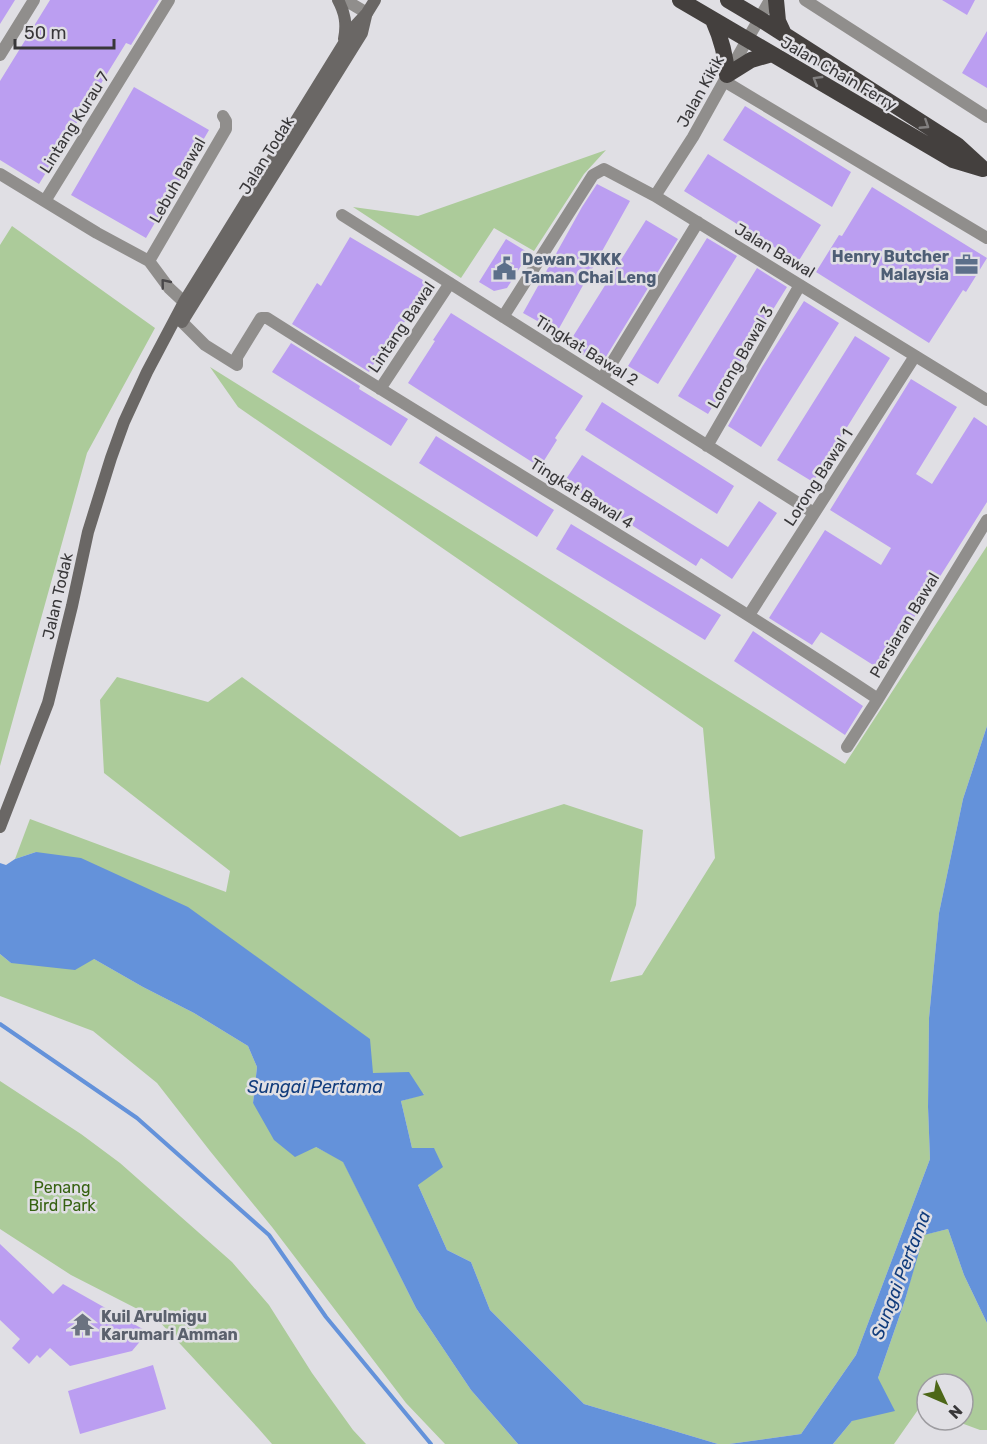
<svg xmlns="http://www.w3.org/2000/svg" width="987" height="1444" font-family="Rubik,sans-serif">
<rect width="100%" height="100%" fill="#e0dfe4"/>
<path fill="#accb9a" d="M606 150 584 174 534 251 494 228 461 278 353 207 418 216Z
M12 226 155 328 87 453 0 766V245Z
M210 367 845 764 987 546V726L963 799 939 913 929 1018 928 1107 930 1159 856 1355 801 1434 729 1444H718L584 1404 490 1310 471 1262 447 1250 418 1185 412 1148 401 1101 424 1094 373 1073 36 852 15 859 30 819 226 892 230 871 104 773 100 700 117 677 208 702 242 677 460 837 564 804 643 830 636 905 610 982 642 975 715 858 703 728 238 407Z
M0 954 11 963 94 959 143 987 194 1013 248 1046 257 1067 253 1103 316 1147 343 1161 416 1308 471 1390 518 1444H445L406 1403 272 1227 210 1151 157 1083 93 1031 0 996Z
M0 1081 81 1134 120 1163 232 1262 269 1305 312 1373 353 1430 366 1444H272L258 1428 157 1319 71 1275 0 1229Z
M948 1229 964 1275 987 1323V1430H980L953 1420H963V1384H927V1410L920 1407 894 1444H833L852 1421 878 1378 905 1300 923 1235Z"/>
<path fill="#6492da" d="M987 726V1323L964 1275 948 1229 924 1235 905 1300 878 1378 895 1411 852 1421 833 1444H729L801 1434 856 1355 930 1159 928 1107 929 1018 939 913 963 799Z
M36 852 81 858 188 907 370 1039 373 1073 409 1072 424 1095 401 1101 412 1148H434L443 1167 418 1185 447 1250 471 1262 490 1310 584 1404 718 1444H518L471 1390 416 1308 343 1162 316 1147 295 1157 274 1140 253 1103 257 1067 248 1046 194 1013 143 987 94 959 75 970 11 963 0 954V863L6 865 15 859Z"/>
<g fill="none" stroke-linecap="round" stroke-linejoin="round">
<path stroke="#6492da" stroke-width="4" d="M0 1024 137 1118 269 1235 326 1317 431 1444"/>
</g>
<path fill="#bb9ef1" d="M0 0H15L0 24Z
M50 0H159L131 45 126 43 39 184 0 160V81Z
M942 0H975L967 15Z
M987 31V88L962 73Z
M134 87 209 130 146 238 71 195Z
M745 106 851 172 832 207 723 140Z
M708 154 821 225 798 262 684 191Z
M597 184 630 201 557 332 523 313 582 207Z
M872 187 987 258 966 292 963 290 929 343 816 272 839 235 842 236Z
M646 220 678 239 601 365 567 346Z
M350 237 428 283 402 326 397 324 369 372 292 324 317 283 321 286Z
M707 238 737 256 658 384 628 366Z
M506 239 529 253 507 288 494 291 479 282Z
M757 268 787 287 708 414 678 396Z
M804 301 839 323 761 447 728 426 762 367Z
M451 313 583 396 555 438 557 440 540 467 408 383 435 341 433 340Z
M855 336 890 358 813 482 777 460Z
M291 343 360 386 359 389 408 419 391 446 272 372Z
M911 379 957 407 916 474 932 484 974 417 987 426V502L881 670 821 632 812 645 769 618 825 530 881 565 891 548 830 510Z
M602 402 734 486 717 514 585 430Z
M436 436 554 510 537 537 419 463Z
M582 455 728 547 759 501 777 513 732 579 701 558 696 566 564 482Z
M571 524 721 615 705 640 556 549Z
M753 631 863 706 845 735 734 661Z
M0 1244 53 1294 63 1284 148 1332 132 1351 70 1366 50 1348 40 1358 37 1355 29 1364 12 1348 20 1339 0 1320Z
M153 1365 166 1409 80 1434 68 1391Z"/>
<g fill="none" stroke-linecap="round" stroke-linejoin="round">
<path stroke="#908e8c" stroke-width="12" d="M345 0 367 13
M805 0 987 117
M0 55 34 0
M724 81 987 238
M0 174 97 233 149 261 169 288 184 302
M655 196 693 137 747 40
M45 201 169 0
M342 215 814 513
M149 261 226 129V121L223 116
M503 317 593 175 604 169 655 196 987 400
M182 322 205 345 237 365V357L261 318H267C470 447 678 567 878 699
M602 379 698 222
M380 389 450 283
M707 446 800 285
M749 615 915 356
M847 747 878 699 987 520"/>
<path stroke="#908e8c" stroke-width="12" d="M747 40 770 0"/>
<path stroke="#6a6765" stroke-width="12" d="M338 0C345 13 347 24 344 39
M182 322 362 33 366 16
M0 827 48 703 72 606 88 532 111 458 124 422 147 372 184 302 354 27 367 13 375 0"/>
<path stroke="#44403e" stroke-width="16" d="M680 0 953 160 983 169
M728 0 760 19 957 145 981 167
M776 0 778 21 784 34
M713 20C721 38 726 55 727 75L751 60 772 54"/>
</g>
<defs><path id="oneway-chevron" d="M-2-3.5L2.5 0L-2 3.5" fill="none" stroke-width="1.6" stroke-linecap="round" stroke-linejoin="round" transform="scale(1.5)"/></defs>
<g stroke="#828080">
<use href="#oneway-chevron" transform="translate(817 80) rotate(-149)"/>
<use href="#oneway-chevron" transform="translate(925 125) rotate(33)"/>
</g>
<use stroke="#4a484a" href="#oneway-chevron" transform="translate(165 283) rotate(-129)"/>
<defs>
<symbol id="office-bare" viewBox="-9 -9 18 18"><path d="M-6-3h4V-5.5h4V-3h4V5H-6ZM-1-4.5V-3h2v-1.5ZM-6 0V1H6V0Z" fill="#5c6f8a" stroke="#e0dfe4" stroke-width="2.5" paint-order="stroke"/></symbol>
<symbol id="civic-bare" viewBox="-9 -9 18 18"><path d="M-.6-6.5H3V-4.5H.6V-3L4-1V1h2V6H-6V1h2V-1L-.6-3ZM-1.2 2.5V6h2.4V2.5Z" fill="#5c6f8a" stroke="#e0dfe4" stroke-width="2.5" paint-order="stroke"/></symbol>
<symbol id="temple-bare" viewBox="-9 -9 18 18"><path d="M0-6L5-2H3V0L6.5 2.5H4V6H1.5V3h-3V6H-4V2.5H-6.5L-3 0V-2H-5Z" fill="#6b7280" stroke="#e0dfe4" stroke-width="2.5" paint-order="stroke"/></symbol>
</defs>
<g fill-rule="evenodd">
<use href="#office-bare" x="950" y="248" width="33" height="33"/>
<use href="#civic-bare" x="488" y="252" width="33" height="33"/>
<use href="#temple-bare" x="66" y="1308" width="33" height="33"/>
</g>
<g text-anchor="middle" stroke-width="5" stroke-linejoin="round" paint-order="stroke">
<g font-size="16" fill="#383739" stroke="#e0dfe4">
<text transform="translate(839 73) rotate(30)" y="6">Jalan Chain Ferry</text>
<text transform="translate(700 91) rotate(-61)" y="6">Jalan Kikik</text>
<text transform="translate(74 122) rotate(-58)" y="6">Lintang Kurau 7</text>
<text transform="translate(266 155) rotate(-58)" y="6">Jalan Todak</text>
<text transform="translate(177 180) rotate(-60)" y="6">Lebuh Bawal</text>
<text transform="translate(775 250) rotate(31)" y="6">Jalan Bawal</text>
<text transform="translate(401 327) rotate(-56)" y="6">Lintang Bawal</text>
<text transform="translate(587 350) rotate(32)" y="6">Tingkat Bawal 2</text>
<text transform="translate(740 357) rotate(-60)" y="6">Lorong Bawal 3</text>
<text transform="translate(818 477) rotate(-57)" y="6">Lorong Bawal 1</text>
<text transform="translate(582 493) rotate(32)" y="6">Tingkat Bawal 4</text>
<text transform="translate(57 596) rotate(-77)" y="6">Jalan Todak</text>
<text transform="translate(904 625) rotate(-59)" y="6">Persiaran Bawal</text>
</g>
<g font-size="16" font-weight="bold" fill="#4e5e75" stroke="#e0dfe4" text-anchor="end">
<text x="949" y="262">Henry Butcher<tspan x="949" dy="18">Malaysia</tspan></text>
<text x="522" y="265" text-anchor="start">Dewan JKKK<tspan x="522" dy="18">Taman Chai Leng</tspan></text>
</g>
<g font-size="16" fill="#366211" stroke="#e0dfe4">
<text x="62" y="1193">Penang<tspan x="62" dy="18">Bird Park</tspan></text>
</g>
<g font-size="16" font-weight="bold" fill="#5b616d" stroke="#e0dfe4" text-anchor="start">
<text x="101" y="1322">Kuil Arulmigu<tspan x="101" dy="18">Karumari Amman</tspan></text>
</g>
<g font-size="18" font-style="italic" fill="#113c7c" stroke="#e0dfe4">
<text x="315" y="1093">Sungai Pertama</text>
<text transform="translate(901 1275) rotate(-69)" y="6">Sungai Pertama</text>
</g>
</g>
<g transform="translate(945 1402) rotate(134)"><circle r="28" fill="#e0dfe4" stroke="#9d9ca0" stroke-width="1.5"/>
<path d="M0-4.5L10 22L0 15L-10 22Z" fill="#4d6718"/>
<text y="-9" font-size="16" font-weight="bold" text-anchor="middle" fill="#383739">N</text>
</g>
<path d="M15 39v9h99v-9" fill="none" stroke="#383739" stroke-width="3"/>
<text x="24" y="39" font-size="18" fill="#383739" stroke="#e0dfe4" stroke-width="4.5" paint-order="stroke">50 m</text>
</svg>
